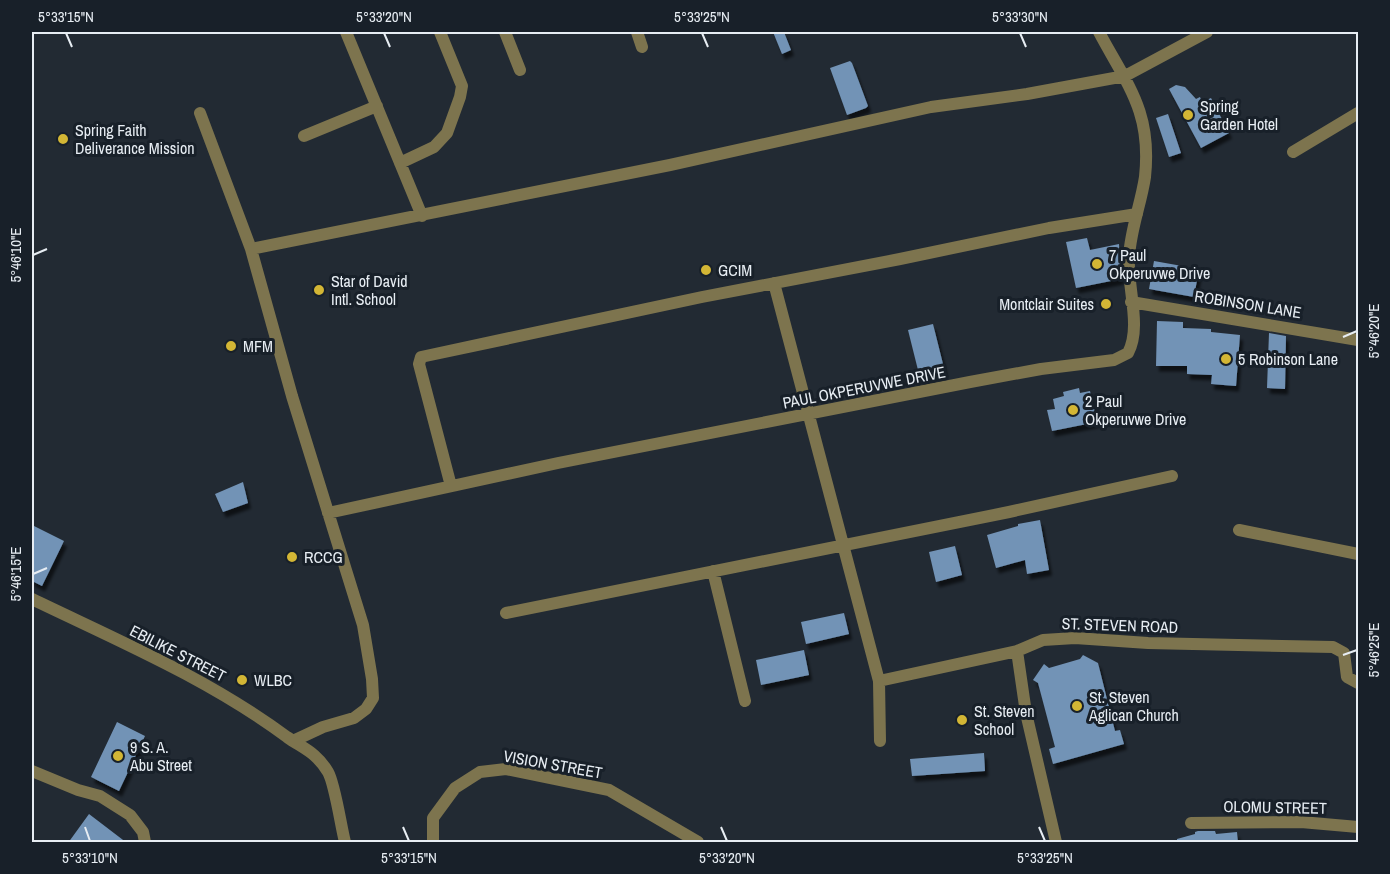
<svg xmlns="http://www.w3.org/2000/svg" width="1390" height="874" font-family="'Archivo Narrow',sans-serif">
<defs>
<filter id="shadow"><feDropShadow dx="3" dy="5.5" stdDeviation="1.5" flood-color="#0009"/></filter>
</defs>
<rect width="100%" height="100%" fill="#222a33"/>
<path fill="#7293b6" filter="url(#shadow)" d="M773 32H784L791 50 782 54Z
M850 61 852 63 868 106 866 108 847 115 830 68Z
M1176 85 1185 87 1196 99 1200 97 1202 102 1211 98 1229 133 1201 148 1169 89Z
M1168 114 1181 153 1169 157 1156 118Z
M1087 238 1090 250 1119 244 1121 279 1076 288 1066 242Z
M1154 261 1199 269 1194 297 1149 289Z
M1157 321 1183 322V328L1211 329V332L1240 335 1236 386 1211 384 1212 375 1187 374V366H1156Z
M933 324 945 372 920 378 908 330Z
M1269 333 1286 336 1285 389 1267 388Z
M1079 388 1080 393 1090 391 1097 422 1052 431 1047 410 1055 409 1053 399 1064 396 1063 392Z
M243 482 248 503 223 512 215 494Z
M1040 520 1049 570 1027 574 1025 560 996 568 987 535 1018 526V524Z
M32 525 64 541 42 586 32 581Z
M955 546 962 575 936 582 929 552Z
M844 613 849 634 806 644 801 622Z
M804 650 809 675 761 685 756 660Z
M1083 655 1098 663 1115 731 1120 730 1124 744 1053 764 1049 749 1055 747 1038 683 1033 680 1044 664 1049 668 1080 659Z
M117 722 145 736 119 791 91 777Z
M984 753 985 771 912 776 910 759Z
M89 814 127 843H68Z
M1198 831H1215L1216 834 1237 832 1238 843H1177V839L1195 834V832Z"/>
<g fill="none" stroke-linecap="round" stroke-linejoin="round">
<path stroke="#7d744e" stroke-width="12" d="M346 32 422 216
M505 32 520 70
M637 32 642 47
M200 113 251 249
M304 136 377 106
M1293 152 1358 113
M400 163 434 147 447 133 460 97 462 86 440 32
M774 283 879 681 880 741
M1131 302 1358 340
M451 486 419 364 421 357 702 297 900 259 1049 228 1137 214
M328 513 558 463 970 382 1041 369 1114 360 1128 353C1142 327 1127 287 1129 258 1130 231 1141 204 1145 177 1152 111 1127 85 1099 32
M1239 530 1358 554
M713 571 745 701
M32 599C119 641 209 679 287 737 304 749 316 752 328 772 335 784 341 827 345 842
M506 613 1009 512 1172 476
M879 681 1017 651
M293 741 323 727 354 718 366 709 373 698 372 679 363 625 292 396 251 249 670 165 931 107 1027 94 1125 76 1207 32
M32 771 78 790 100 796 130 815 143 832 145 842
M1191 823 1301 822 1358 827
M433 842V818L455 788 480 772 506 769 609 790 698 842
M1056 842 1026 713 1017 651 1043 640 1075 638 1148 643 1333 647 1344 653 1347 677 1358 683"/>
</g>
<path fill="none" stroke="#e7edf3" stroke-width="2" d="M66 33 72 47M384 33 390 47M702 33 708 47M1020 33 1026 47M33 255 47 249M1343 337 1357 331M33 574 47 568M1343 655 1357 650M85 827 90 841M403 827 409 841M721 827 727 841M1039 827 1045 841"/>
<g fill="#d3b635" stroke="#182029" stroke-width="2">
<circle cx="1188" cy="115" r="6"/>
<circle cx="63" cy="139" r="6"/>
<circle cx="1097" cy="264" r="6"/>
<circle cx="706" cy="270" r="6"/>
<circle cx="319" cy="290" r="6"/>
<circle cx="1106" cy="304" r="6"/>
<circle cx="231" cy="346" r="6"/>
<circle cx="1226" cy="359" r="6"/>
<circle cx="1073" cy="410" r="6"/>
<circle cx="292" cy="557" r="6"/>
<circle cx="242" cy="680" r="6"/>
<circle cx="1077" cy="706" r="6"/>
<circle cx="962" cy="720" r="6"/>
<circle cx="118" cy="756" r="6"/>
</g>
<g text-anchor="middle" stroke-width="6" stroke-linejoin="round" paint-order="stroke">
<g font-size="16" fill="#e7edf3" stroke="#182029" text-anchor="start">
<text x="1200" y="112">Spring<tspan x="1200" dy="18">Garden Hotel</tspan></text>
<text x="75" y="136">Spring Faith<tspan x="75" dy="18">Deliverance Mission</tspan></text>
<text x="1109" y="261">7 Paul<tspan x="1109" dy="18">Okperuvwe Drive</tspan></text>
<text x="718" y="276">GCIM</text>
<text x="331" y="287">Star of David<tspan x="331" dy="18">Intl. School</tspan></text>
<text x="1094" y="310" text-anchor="end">Montclair Suites</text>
<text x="243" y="352">MFM</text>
<text x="1238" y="365">5 Robinson Lane</text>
<text x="1085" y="407">2 Paul<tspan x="1085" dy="18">Okperuvwe Drive</tspan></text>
<text x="304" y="563">RCCG</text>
<text x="254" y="686">WLBC</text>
<text x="1089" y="703">St. Steven<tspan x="1089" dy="18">Aglican Church</tspan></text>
<text x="974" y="717">St. Steven<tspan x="974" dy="18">School</tspan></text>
<text x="130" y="753">9 S. A.<tspan x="130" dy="18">Abu Street</tspan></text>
</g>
<g font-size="16" fill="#e7edf3" stroke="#182029">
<text transform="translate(1248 304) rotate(9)" y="6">ROBINSON LANE</text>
<text transform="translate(864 387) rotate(-11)" y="6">PAUL OKPERUVWE DRIVE</text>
<text transform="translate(1120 625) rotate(2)" y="6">ST. STEVEN ROAD</text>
<text transform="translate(178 653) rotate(27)" y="6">EBILIKE STREET</text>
<text transform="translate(553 764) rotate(10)" y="6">VISION STREET</text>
<text transform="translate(1275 807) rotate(1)" y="6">OLOMU STREET</text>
</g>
</g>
<rect width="1390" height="874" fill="none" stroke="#182029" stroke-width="66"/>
<rect x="33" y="33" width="1324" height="808" fill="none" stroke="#e7edf3" stroke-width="2"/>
<g font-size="15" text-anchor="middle" fill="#e7edf3">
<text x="66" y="22">5°33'15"N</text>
<text x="384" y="22">5°33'20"N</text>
<text x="702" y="22">5°33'25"N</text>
<text x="1020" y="22">5°33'30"N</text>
<text transform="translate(16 255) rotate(-90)" y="5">5°46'10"E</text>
<text transform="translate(1374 331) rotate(-90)" y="5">5°46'20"E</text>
<text transform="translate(16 574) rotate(-90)" y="5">5°46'15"E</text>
<text transform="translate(1374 650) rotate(-90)" y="5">5°46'25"E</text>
<text x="90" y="863">5°33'10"N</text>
<text x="409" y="863">5°33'15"N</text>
<text x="727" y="863">5°33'20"N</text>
<text x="1045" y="863">5°33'25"N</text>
</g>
</svg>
